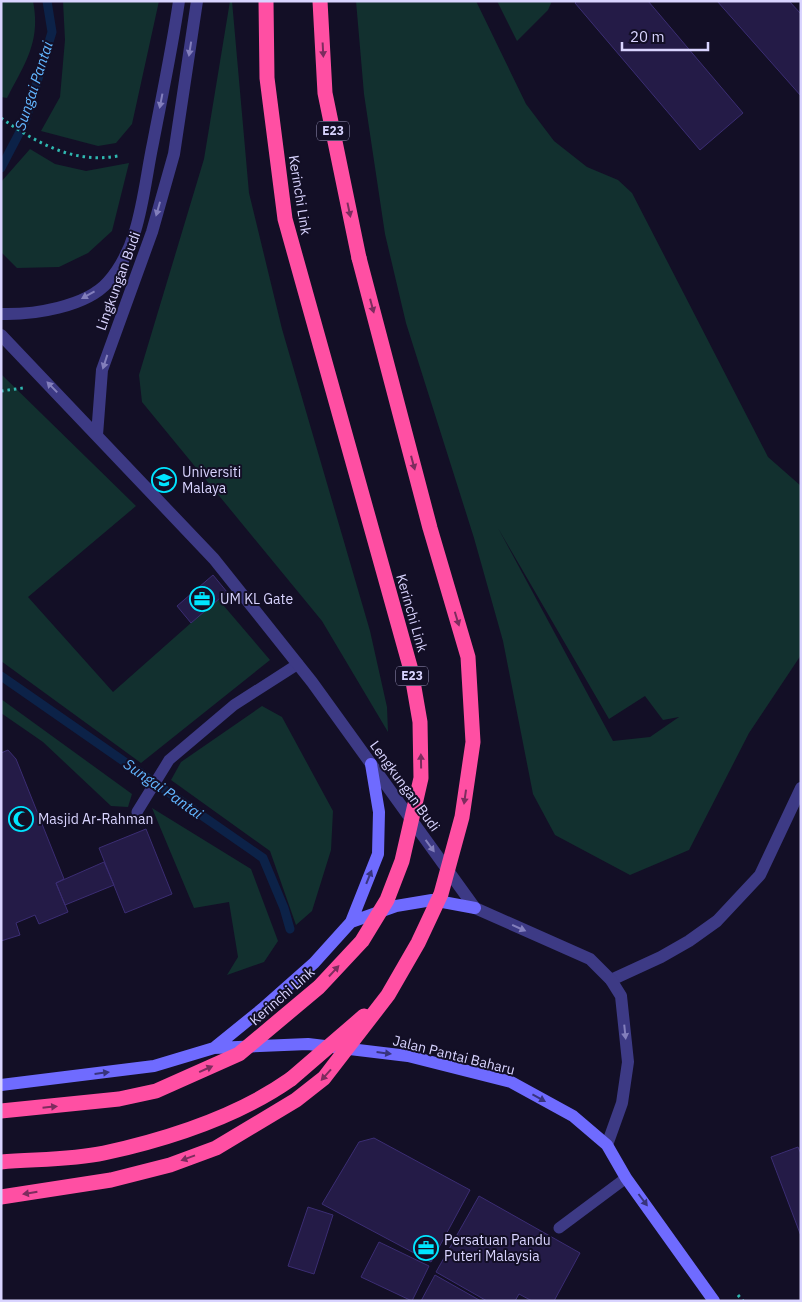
<svg xmlns="http://www.w3.org/2000/svg" width="802" height="1302" font-family="'IBM Plex Sans',sans-serif">
<rect width="100%" height="100%" fill="#130f26"/>
<path fill="#12302f" fill-rule="evenodd" d="M1 1H33C41 42 25 63 7 98L1 97Z
M63 1H159L132 124 116 143 98 146 41 131 60 97 65 40Z
M230 1H232L249 193 282 329 370 631 387 707 388 732 322 621 142 402 139 375 204 159Z
M356 1H476L526 104 554 141 587 167 618 180 632 193 768 457 801 486V655L749 733 689 850 630 875 555 835 533 794 503 641 474 538 406 323 385 234 364 94ZM498 528 609 719 645 696 663 720 679 717 650 737 613 741Z
M497 1H552L548 10 517 41Z
M30 149 55 164 86 171 129 163 112 231 88 253 59 267 17 268 1 252V182Z
M1 374 136 506 28 597 113 692 218 599 270 660 141 763 1 661Z
M1 699 132 794 128 807 111 806 43 742 1 713Z
M262 706 282 717 333 811 331 850 312 911 296 925 270 851 171 780 181 762Z
M152 808 251 869 278 941 264 962 227 975 238 957 229 902 194 908Z"/>
<g fill="none" stroke-linecap="round" stroke-linejoin="round">
<path stroke="#0c2248" stroke-width="9" d="M1 168 25 122 52 32 47 1
M1 676 263 858 284 908 290 929"/>
</g>
<path fill="#241b47" stroke="#3b2d73" d="M577 1H648L743 113 700 150 575 3Z
M717 1H789L801 14V96Z
M213 575 227 592 191 623 177 606Z
M8 750 16 759 64 879 56 883 68 912 39 924 35 915 16 923 20 935 1 941V753Z
M146 829 172 894 125 913 99 848Z
M104 862 114 885 65 905 56 883Z
M374 1138 470 1190 431 1262 322 1204 359 1142Z
M798 1147 801 1154V1236L771 1157Z
M479 1196 580 1253 554 1301H532L519 1294 515 1301H487L436 1272Z
M308 1207 333 1215 314 1274 288 1266Z
M379 1242 429 1266 412 1301 361 1277Z
M435 1275 481 1301H421Z"/>
<g fill="none" stroke-linecap="round" stroke-linejoin="round">
<path stroke="#2fb8b0" stroke-width="3" stroke-dasharray="2.5 4" stroke-linecap="butt" d="M1 118C37 143 73 164 118 156
M1 391 23 388
M738 1295 743 1301"/>
<path stroke="#3d3a85" stroke-width="11" d="M137 812 169 760 234 705 298 664
M559 1228 626 1178"/>
<path stroke="#3d3a85" stroke-width="12" d="M611 980 661 957 689 941 717 921 760 875 801 788"/>
<path stroke="#3d3a85" stroke-width="12" d="M1 314C33 315 86 307 108 282 141 245 143 190 153 143 162 96 172 49 179 1
M1 335 214 559 312 682 475 908 590 959 611 980 621 996 628 1062 622 1103 607 1145
M97 435 102 370 152 232 174 154 197 1"/>
<path stroke="#6f6bff" stroke-width="12" d="M351 922 396 906 432 900 475 908
M214 1048 262 1009 314 963 351 922 378 854 379 812 371 764
M1 1085 154 1066 214 1048 308 1044 408 1056 511 1082 573 1116 607 1145 626 1178 714 1301"/>
<path stroke="#ff4fa3" stroke-width="15" d="M320 1 325 93 359 258
M1 1162C35 1159 71 1160 104 1153 168 1139 237 1117 291 1079"/>
<path stroke="#ff4fa3" stroke-width="15" d="M291 1079 364 1016
M1 1111 119 1099 156 1091 239 1054 319 987 362 941 387 900 402 861 421 778 420 722 411 670 285 219 267 78 266 1
M1 1197 111 1180 170 1165 216 1148 296 1100 324 1078 388 995 418 943 441 894 462 817 473 742 468 657 430 528 359 258"/>
</g>
<defs><path id="oneway-solid" d="M-6-.8H1V-3.2L6.5 0L1 3.2V.8H-6Z" transform="scale(1.25)"/></defs>
<g fill="#837fbc">
<use href="#oneway-solid" transform="translate(190 49) rotate(99)"/>
<use href="#oneway-solid" transform="translate(161 101) rotate(101)"/>
<use href="#oneway-solid" transform="translate(158 209) rotate(106)"/>
<use href="#oneway-solid" transform="translate(88 295) rotate(151)"/>
<use href="#oneway-solid" transform="translate(105 362) rotate(108)"/>
<use href="#oneway-solid" transform="translate(52 387) rotate(-134)"/>
<use href="#oneway-solid" transform="translate(430 846) rotate(54)"/>
<use href="#oneway-solid" transform="translate(519 928) rotate(24)"/>
<use href="#oneway-solid" transform="translate(625 1032) rotate(84)"/>
</g>
<g fill="#7d2c5e">
<use href="#oneway-solid" transform="translate(323 50) rotate(87)"/>
<use href="#oneway-solid" transform="translate(349 210) rotate(78)"/>
<use href="#oneway-solid" transform="translate(372 306) rotate(75)"/>
<use href="#oneway-solid" transform="translate(413 463) rotate(75)"/>
<use href="#oneway-solid" transform="translate(457 619) rotate(73)"/>
<use href="#oneway-solid" transform="translate(421 761) rotate(-91)"/>
<use href="#oneway-solid" transform="translate(465 797) rotate(98)"/>
<use href="#oneway-solid" transform="translate(334 971) rotate(-47)"/>
<use href="#oneway-solid" transform="translate(206 1069) rotate(-24)"/>
<use href="#oneway-solid" transform="translate(326 1075) rotate(132)"/>
<use href="#oneway-solid" transform="translate(50 1107) rotate(-6)"/>
<use href="#oneway-solid" transform="translate(188 1158) rotate(160)"/>
<use href="#oneway-solid" transform="translate(30 1193) rotate(171)"/>
</g>
<g fill="#38347d">
<use href="#oneway-solid" transform="translate(369 877) rotate(-68)"/>
<use href="#oneway-solid" transform="translate(384 1053) rotate(7)"/>
<use href="#oneway-solid" transform="translate(102 1073) rotate(-7)"/>
<use href="#oneway-solid" transform="translate(539 1098) rotate(29)"/>
<use href="#oneway-solid" transform="translate(643 1200) rotate(53)"/>
</g>
<defs>
<symbol id="university-ring" viewBox="-11 -11 22 22"><circle r="9.5" fill="#130f26" stroke="#00e5ff" stroke-width="1.5"/><path d="M0-5L7-2L0 1L-7-2ZM-4 1L0 2.5L4 1V4Q0 6-4 4Z" fill="#00e5ff"/></symbol>
<symbol id="office-ring" viewBox="-11 -11 22 22"><circle r="9.5" fill="#130f26" stroke="#00e5ff" stroke-width="1.5"/><path d="M-6-3h4V-5.5h4V-3h4V5H-6ZM-1-4.5V-3h2v-1.5ZM-6 0V1H6V0Z" fill="#00e5ff"/></symbol>
<symbol id="mosque-ring" viewBox="-11 -11 22 22"><circle r="9.5" fill="#130f26" stroke="#00e5ff" stroke-width="1.5"/><path d="M3.5-4.9A6 6 0 1 0 3.5 4.9A5 5 0 1 1 3.5-4.9Z" fill="#00e5ff"/></symbol>
</defs>
<g fill-rule="evenodd">
<use href="#university-ring" x="150" y="466" width="28" height="28"/>
<use href="#office-ring" x="188" y="585" width="28" height="28"/>
<use href="#mosque-ring" x="7" y="805" width="28" height="28"/>
<use href="#office-ring" x="412" y="1234" width="28" height="28"/>
</g>
<g text-anchor="middle" stroke-width="4" stroke-linejoin="round" paint-order="stroke">
<g fill="#130f26" stroke="#9e99be" stroke-width="1">
<rect x="317" y="121.5" width="32" height="19" rx="4"/>
<rect x="396" y="666.5" width="32" height="19" rx="4"/>
</g>
<g font-size="12" font-weight="bold" fill="#d9d4ff">
<text x="333" y="135">E23</text>
<text x="412" y="680">E23</text>
</g>
<g font-size="14" fill="#d9d4ff" stroke="#130f26">
<text transform="translate(300 195) rotate(81)" y="5">Kerinchi Link</text>
<text transform="translate(118 281) rotate(-70)" y="5">Lingkungan Budi</text>
<text transform="translate(412 613) rotate(74)" y="5">Kerinchi Link</text>
<text transform="translate(405 786) rotate(54)" y="5">Lengkungan Budi</text>
<text transform="translate(282 996) rotate(-41)" y="5">Kerinchi Link</text>
<text transform="translate(454 1055) rotate(14)" y="5">Jalan Pantai Baharu</text>
</g>
<g font-size="14" fill="#d9d4ff" stroke="#130f26" text-anchor="start">
<text x="182" y="477">Universiti<tspan x="182" dy="16">Malaya</tspan></text>
<text x="220" y="604">UM KL Gate</text>
<text x="38" y="824">Masjid Ar-Rahman</text>
<text x="444" y="1245">Persatuan Pandu<tspan x="444" dy="16">Puteri Malaysia</tspan></text>
</g>
<g font-size="15" font-style="italic" fill="#62b6ff" stroke="#130f26">
<text transform="translate(34 86) rotate(-72)" y="5">Sungai Pantai</text>
<text transform="translate(163 789) rotate(35)" y="5">Sungai Pantai</text>
</g>
</g>
<rect width="802" height="1302" fill="none" stroke="#d9d4ff" stroke-width="5"/>
<path d="M622 42v8h86v-8" fill="none" stroke="#d9d4ff" stroke-width="2.5"/>
<text x="630" y="42" font-size="15" fill="#d9d4ff" stroke="#130f26" stroke-width="4" paint-order="stroke">20 m</text>
</svg>
